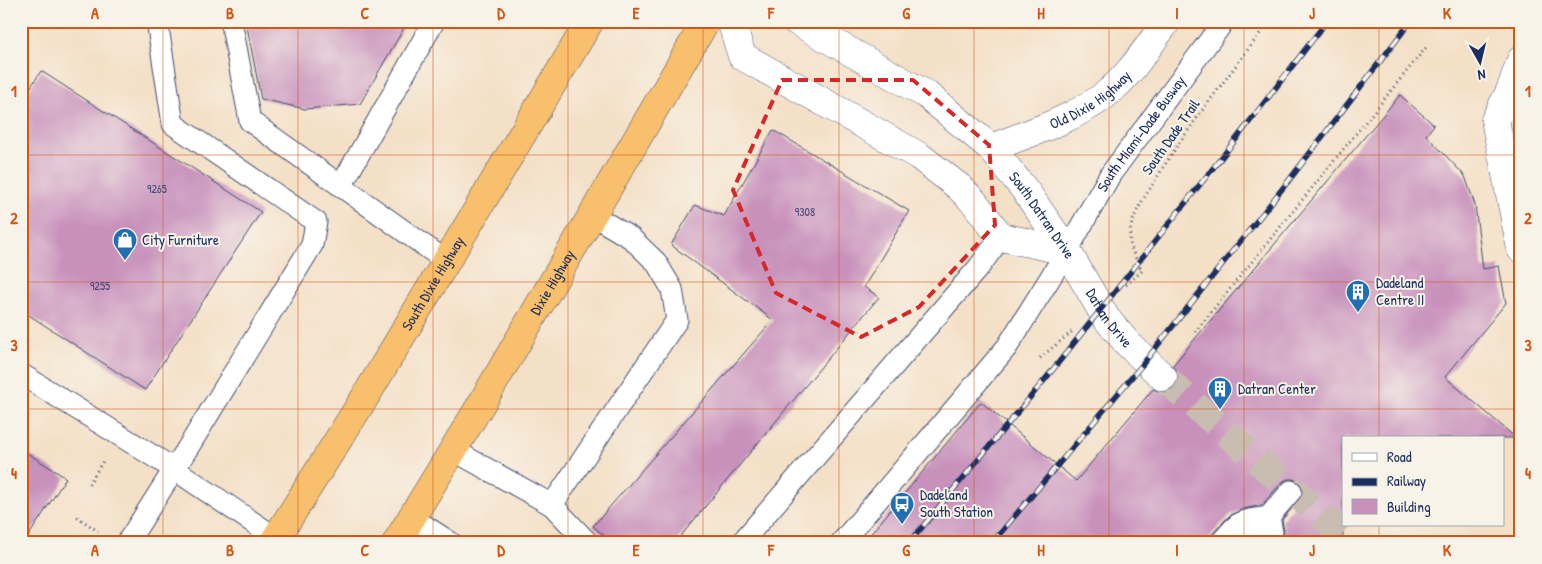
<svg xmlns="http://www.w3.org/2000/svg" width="1542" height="564" font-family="'Patrick Hand',sans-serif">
<rect width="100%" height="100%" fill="#f7f3e8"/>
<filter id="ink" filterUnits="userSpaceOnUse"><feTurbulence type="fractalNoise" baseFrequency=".02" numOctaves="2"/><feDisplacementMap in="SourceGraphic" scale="10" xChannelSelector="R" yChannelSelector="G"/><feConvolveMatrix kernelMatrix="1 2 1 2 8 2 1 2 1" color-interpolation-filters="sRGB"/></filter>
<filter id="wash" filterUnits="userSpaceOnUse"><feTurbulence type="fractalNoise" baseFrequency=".0096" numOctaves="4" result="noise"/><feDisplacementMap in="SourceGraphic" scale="20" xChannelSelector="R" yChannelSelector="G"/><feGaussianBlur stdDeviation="1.12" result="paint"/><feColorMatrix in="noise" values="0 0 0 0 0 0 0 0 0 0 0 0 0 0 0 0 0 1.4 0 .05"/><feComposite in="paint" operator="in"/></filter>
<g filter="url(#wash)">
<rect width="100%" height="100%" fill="#f4e0c7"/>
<g id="blocks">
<path fill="#c891bc" d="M246 21H408L360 104 305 109 261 99Z
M41 71 261 212 145 390 21 310V102Z
M1400 95 1434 125 1426 135 1465 176 1475 205 1483 269 1499 266 1506 303 1445 377 1516 438H1343V543H1282L1284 530 1282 520 1300 499 1303 493V487L1300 482 1293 479H1287L1282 482 1262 505 1243 509 1230 515 1211 535 1209 543H863L981 402 1076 481 1153 389 1160 392H1167L1175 387 1178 380V373L1173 365Z
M773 130 909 211 864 287 879 297 675 543H613L593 526 773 320 671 245 695 205 724 216Z
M21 449 66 478 24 543H21Z"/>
</g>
</g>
<g filter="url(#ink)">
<use href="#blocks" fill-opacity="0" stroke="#3c4a6e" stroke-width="1"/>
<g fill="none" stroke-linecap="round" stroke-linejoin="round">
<path stroke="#c9bdb2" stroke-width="28" stroke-dasharray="28 14" stroke-linecap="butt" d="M1163 377 1352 543"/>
<defs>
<g id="service">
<path d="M231 21 250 121 446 261"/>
<path d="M341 186 434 21"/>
<path d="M21 374 174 469 276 538"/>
<path d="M453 450 552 505 677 320 672 289 656 262 631 238 592 215"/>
<path d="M552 505 588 543"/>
<path d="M411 517 451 543"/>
<path d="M1269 517 1272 532 1269 543"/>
<path d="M127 543 189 446 312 245 316 222 173 124 157 21"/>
<path d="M741 543 979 267 1001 237"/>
<path id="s1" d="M841 543 1007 347 1067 251 1110 175 1224 21"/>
<path d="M1221 543C1239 520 1240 521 1269 517"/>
<path d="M1246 543 1291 491"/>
</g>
<g id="minor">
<path d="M1521 60 1510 91 1495 120 1521 249"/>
<path id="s2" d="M991 148C1029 133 1072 120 1105 95 1130 76 1148 46 1167 21"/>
</g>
<g id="tertiary">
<path d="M731 21 742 56 919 156 959 187 974 202 1001 237 1067 251"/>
<path id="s3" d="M796 21 927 95 991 148 1025 190 1067 251 1106 318 1128 344 1163 377"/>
</g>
<g id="trunk">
<path id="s4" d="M273 543 367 394 590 21"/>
<path id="s5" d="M396 543 483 401 706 21"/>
</g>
</defs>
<use href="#service" stroke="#3c4a6e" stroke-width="23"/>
<use href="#minor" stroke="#3c4a6e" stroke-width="29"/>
<use href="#tertiary" stroke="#3c4a6e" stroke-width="29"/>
<use href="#trunk" stroke="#3c4a6e" stroke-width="29"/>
<path stroke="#3c4a6e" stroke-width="3" stroke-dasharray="1 4" stroke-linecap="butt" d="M1126 285 1142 271C1136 258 1128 247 1130 232 1133 214 1144 198 1153 184 1187 127 1230 75 1269 21
M1195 332 1428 45
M1040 358 1074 330
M89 484 103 461
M77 517 98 531"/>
<use href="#service" stroke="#fff" stroke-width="21"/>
<use href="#minor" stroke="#fff" stroke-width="28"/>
<use href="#tertiary" stroke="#fff" stroke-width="28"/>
<use href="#trunk" stroke="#f8bf6c" stroke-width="28"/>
<defs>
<path id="rail" d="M909 543 1047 377 1237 138 1327 21
M992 543 1142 365 1290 179 1411 21"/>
</defs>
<use href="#rail" stroke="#1b2f5e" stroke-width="5.5"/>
<use href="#rail" stroke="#f7f3e8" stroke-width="4" stroke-dasharray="11" stroke-linecap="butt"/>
</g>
</g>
<path fill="none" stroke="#d62828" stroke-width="4" stroke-dasharray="10 6" stroke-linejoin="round" d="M782 80H913L989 145 995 225 919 307 861 337 776 293 733 190Z"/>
<path fill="none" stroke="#d45514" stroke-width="1" stroke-opacity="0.55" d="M163 21V543M298 21V543M433 21V543M568 21V543M703 21V543M839 21V543M974 21V543M1109 21V543M1244 21V543M1379 21V438M21 155H1521M21 282H1521M21 409H1521M1379 525V543"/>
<defs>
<symbol id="shop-pin" viewBox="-11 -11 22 30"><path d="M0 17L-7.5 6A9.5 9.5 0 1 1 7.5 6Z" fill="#1f6fb2" stroke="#f7f3e8"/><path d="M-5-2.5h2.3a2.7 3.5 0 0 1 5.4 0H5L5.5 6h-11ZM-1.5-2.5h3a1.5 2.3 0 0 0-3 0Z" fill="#fff"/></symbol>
<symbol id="building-pin" viewBox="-11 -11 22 30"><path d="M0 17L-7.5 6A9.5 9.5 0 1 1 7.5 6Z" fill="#1f6fb2" stroke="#f7f3e8"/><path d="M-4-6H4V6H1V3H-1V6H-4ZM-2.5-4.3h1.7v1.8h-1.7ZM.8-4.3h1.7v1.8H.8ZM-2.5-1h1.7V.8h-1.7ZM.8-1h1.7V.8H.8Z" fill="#fff"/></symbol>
<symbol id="bus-pin" viewBox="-11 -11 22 30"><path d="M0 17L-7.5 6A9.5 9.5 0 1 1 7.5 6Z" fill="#1f6fb2" stroke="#f7f3e8"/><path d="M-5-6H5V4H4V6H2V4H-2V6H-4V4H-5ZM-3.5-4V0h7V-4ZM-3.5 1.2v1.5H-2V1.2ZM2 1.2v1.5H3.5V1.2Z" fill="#fff"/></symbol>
</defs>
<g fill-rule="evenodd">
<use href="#shop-pin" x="111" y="226" width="28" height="38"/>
<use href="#building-pin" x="1344" y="278" width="28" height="38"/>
<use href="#building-pin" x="1206" y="375" width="28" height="38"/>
<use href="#bus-pin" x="888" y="490" width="28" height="38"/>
</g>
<g text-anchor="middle" stroke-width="4" stroke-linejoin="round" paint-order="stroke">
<g font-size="12" fill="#464876">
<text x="157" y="193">9265</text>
<text x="805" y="216">9308</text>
<text x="100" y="290">9255</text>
</g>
<g font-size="15" fill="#1b2f5e" stroke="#f7f3e8">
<text dy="5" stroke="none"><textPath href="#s2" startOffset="111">Old Dixie Highway</textPath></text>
<text dy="5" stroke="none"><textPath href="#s1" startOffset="509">South Miami-Dade Busway</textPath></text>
<text transform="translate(1171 137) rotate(-55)" y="5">South Dade Trail</text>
<text dy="5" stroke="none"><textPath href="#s3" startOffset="318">South Datran Drive</textPath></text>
<text dy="5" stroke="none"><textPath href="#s4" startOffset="305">South Dixie Highway</textPath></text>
<text dy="5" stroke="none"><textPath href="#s5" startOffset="304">Dixie Highway</textPath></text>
<text dy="5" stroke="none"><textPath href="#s3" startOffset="441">Datran Drive</textPath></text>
</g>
<g font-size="15" fill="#1b2f5e" stroke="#f7f3e8" text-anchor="start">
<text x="142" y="245">City Furniture</text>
<text x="1376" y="288">Dadeland<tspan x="1376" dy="17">Centre II</tspan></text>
<text x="1238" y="394">Datran Center</text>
<text x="920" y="500">Dadeland<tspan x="920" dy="17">South Station</tspan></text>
</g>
</g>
<rect width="1542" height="564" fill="none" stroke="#f7f3e8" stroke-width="55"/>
<rect x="1342" y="436" width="162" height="90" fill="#f7f3e8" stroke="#9fa5b1"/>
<rect x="1352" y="453" width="25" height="8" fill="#ffffff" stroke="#9fa5b1"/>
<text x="1387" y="462" font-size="15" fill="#1b2f5e">Road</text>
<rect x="1352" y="478" width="25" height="8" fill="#1b2f5e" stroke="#9fa5b1"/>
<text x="1387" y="486" font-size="15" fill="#1b2f5e">Railway</text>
<rect x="1352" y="499" width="25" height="15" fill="#c891bc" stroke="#9fa5b1"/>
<text x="1387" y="512" font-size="15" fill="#1b2f5e">Building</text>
<g transform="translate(1480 62) rotate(172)" stroke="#f7f3e8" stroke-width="4" paint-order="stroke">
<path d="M0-4L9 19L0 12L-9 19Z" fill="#1b2f5e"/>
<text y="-8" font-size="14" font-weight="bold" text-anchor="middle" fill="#1b2f5e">N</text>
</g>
<rect x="28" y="28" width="1486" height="508" fill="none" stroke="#d45514" stroke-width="2"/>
<g font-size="16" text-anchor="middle" font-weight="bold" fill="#d45514">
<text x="95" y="19">A</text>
<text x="230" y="19">B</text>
<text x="365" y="19">C</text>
<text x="501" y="19">D</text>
<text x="636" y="19">E</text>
<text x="771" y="19">F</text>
<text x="906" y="19">G</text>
<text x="1041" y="19">H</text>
<text x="1177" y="19">I</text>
<text x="1312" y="19">J</text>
<text x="1447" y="19">K</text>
<text x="14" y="97">1</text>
<text x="1528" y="97">1</text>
<text x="14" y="224">2</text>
<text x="1528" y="224">2</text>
<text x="14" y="351">3</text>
<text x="1528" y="351">3</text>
<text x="14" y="479">4</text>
<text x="1528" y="479">4</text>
<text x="95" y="556">A</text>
<text x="230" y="556">B</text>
<text x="365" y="556">C</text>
<text x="501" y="556">D</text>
<text x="636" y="556">E</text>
<text x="771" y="556">F</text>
<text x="906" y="556">G</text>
<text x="1041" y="556">H</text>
<text x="1177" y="556">I</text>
<text x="1312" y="556">J</text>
<text x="1447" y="556">K</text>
</g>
</svg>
